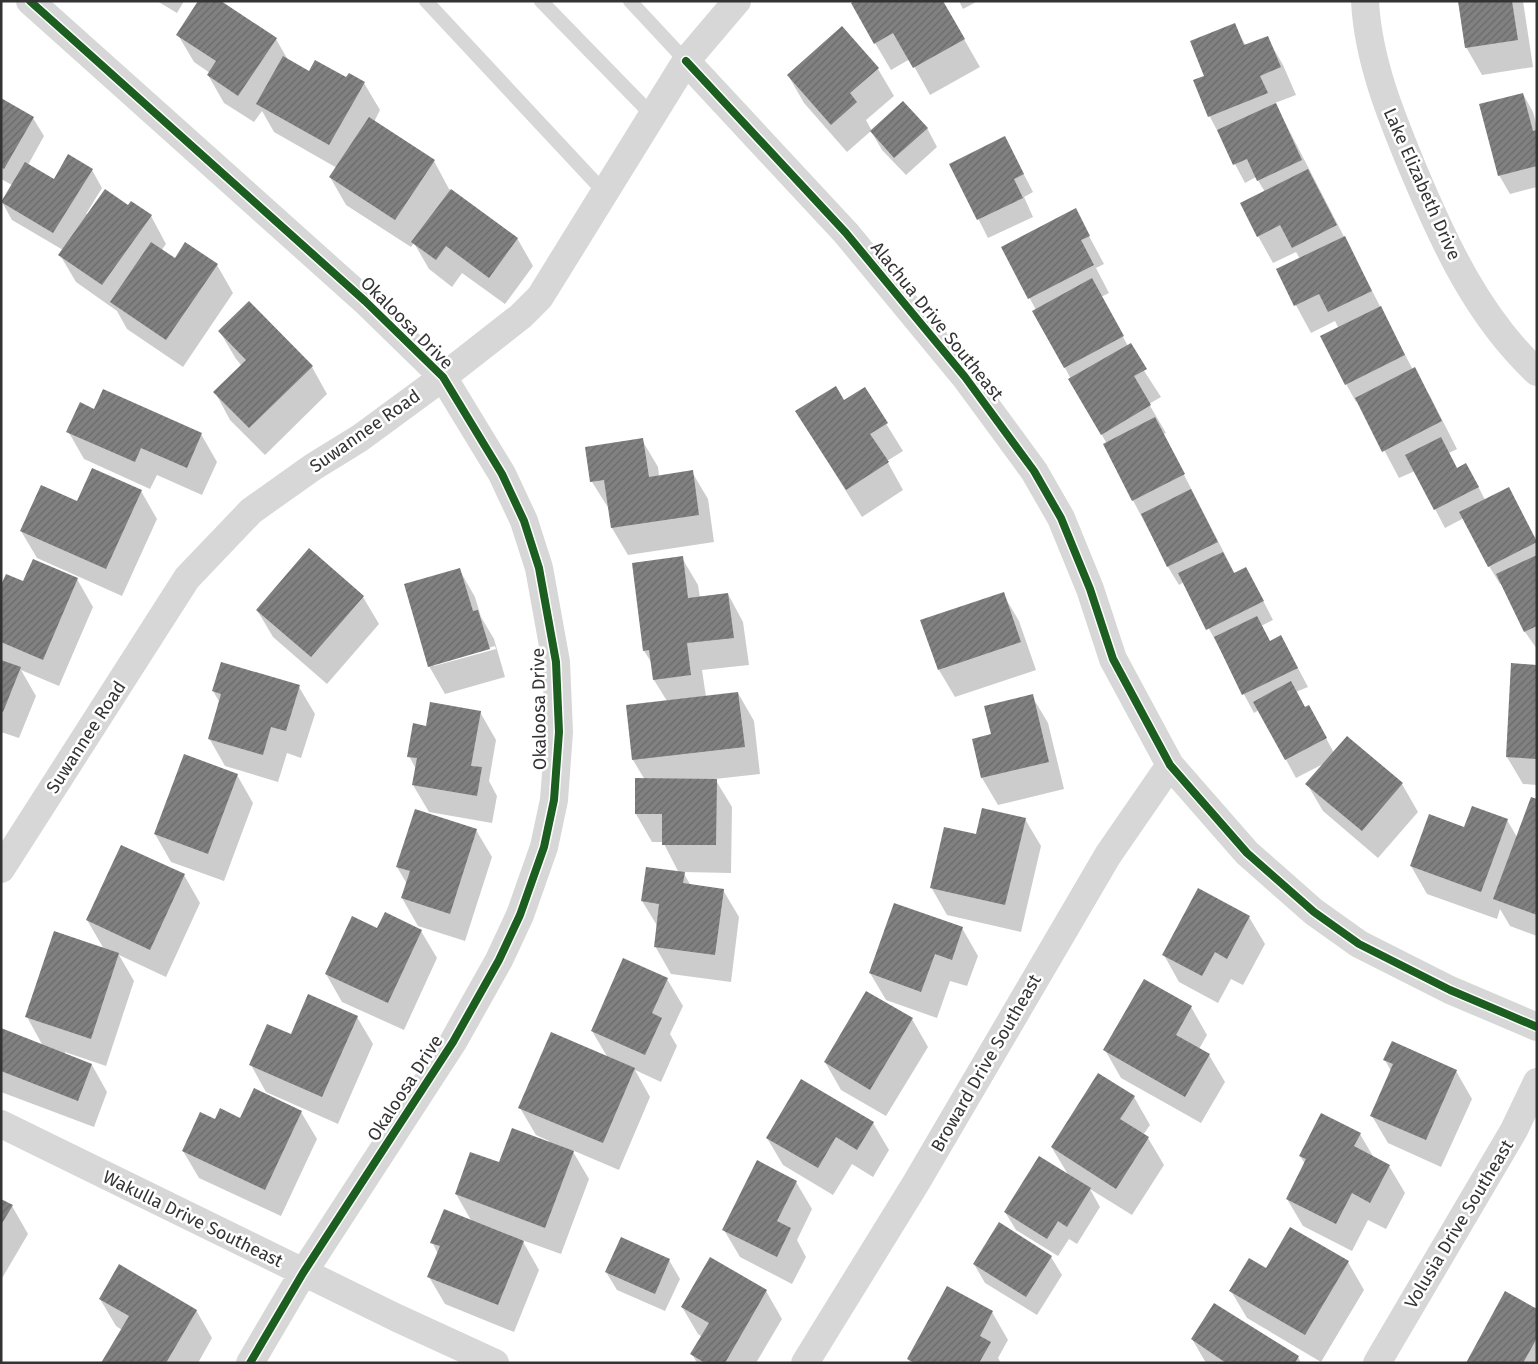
<svg xmlns="http://www.w3.org/2000/svg" width="1538" height="1364" font-family="'Fira Sans',sans-serif">
<defs>
<pattern id="building-hatch" width="6" height="6" patternUnits="userSpaceOnUse" patternTransform="scale(1.25)"><rect width="6" height="6" fill="#818181"/><path d="M-1 1l2-2M0 6l6-6M5 7l2-2" fill="none" stroke="#6a6a6a"/></pattern>
</defs>
<rect width="100%" height="100%" fill="#fff"/>
<path fill="#0003" fill-rule="evenodd" d="M157 1H184L177 13Z
M942 1 980 67 930 95 910 59 891 70 852 4Z
M959 1H978L963 9Z
M1459 1H1523L1533 67 1482 75 1466 47Z
M1234 24 1246 46 1267 37 1283 65 1296 95 1275 103 1277 107 1413 370 1430 396 1457 449 1449 453 1457 469 1476 482 1485 500 1519 507 1537 541V649L1525 632 1502 583 1500 584 1489 566 1464 518 1445 528 1415 471 1399 478 1358 401 1356 402 1346 384 1339 329 1335 321 1311 333 1277 270 1300 259 1296 252 1273 263 1258 236 1265 192 1256 177 1245 183 1210 117 1195 80 1205 76Z
M842 28 878 69 894 96 866 120 872 131 927 128 937 147 906 175 882 150 871 131 847 152 804 103 788 75Z
M178 35 276 39 288 60 309 73 364 83 380 110 374 122 434 161 449 189 517 238 533 266 505 304 462 273 452 287 429 269 414 243 411 247 346 205 330 177 337 168 274 132 262 111 254 122 224 103 208 75 210 73 194 62Z
M1523 94 1533 112 1537 127V187L1510 194 1499 175Z
M1 100 33 118 44 136 28 165 54 181 92 170 102 188 86 214 128 207 151 216 166 244 161 251 175 260 186 244 217 265 233 293 183 367 127 329 117 311 76 282 60 255 63 250 12 220 2 202 12 185 1 179Z
M1005 138 1033 192 1024 197 1033 217 988 238 951 165Z
M1075 210 1104 264 1096 268 1109 293 1101 297 1128 346 1161 397 1149 404 1166 433 1163 434 1235 574 1256 587 1273 620 1261 626 1270 642 1281 636 1308 687 1296 692 1306 709 1319 725 1334 753 1402 784 1418 812 1378 858 1323 811 1307 784 1325 763 1296 778 1259 710 1254 713 1184 582 1179 585 1168 567 1104 445 1107 444 1070 379H1071L1034 311 1036 310 1003 248Z
M220 332 312 367 327 394 265 455 230 420 215 392 242 366 236 359Z
M864 388 903 451 887 461 903 490 862 517 797 412 844 402Z
M94 410 201 434 217 462 202 495 157 475 150 489 84 459 68 431Z
M642 440 658 467 659 476 692 472 708 499 714 542 628 555 612 528 609 509 592 482Z
M141 491 157 519 122 596 37 558 21 531Z
M682 558 698 585 700 598 728 594 743 622 749 665 702 670 706 697 738 693 754 721 760 774 715 779 732 807 731 873 683 872 691 886 723 890 739 917 731 982 671 974 655 946 658 927 642 901 679 873 663 842H652L636 814V780H645L633 760 667 701 654 680 653 665 644 651Z
M459 569 475 597 481 617 494 639 505 677 445 694 429 666ZM495 646 496 649 434 666V664Z
M77 579 93 607 59 686 21 670 36 696 19 738 1 732V588L24 582Z
M1003 594 1019 621 1036 670 955 697 939 670Z
M363 597 379 624 327 684 273 637 257 610Z
M1537 666V785L1523 784 1507 757Z
M299 687 315 714 301 758 287 753 278 782 225 766 209 738 220 703 213 691Z
M1032 696 1048 723 1064 789 998 805 982 778 992 735Z
M480 712 496 740 489 781 497 796 492 823 429 812 413 785 416 769 409 756 428 727Z
M237 775 253 803 224 881 171 862 155 834Z
M1537 800V936L1510 926 1500 909 1497 919 1427 894 1411 866 1464 829 1507 820 1517 837Z
M1025 819 1041 846 1021 932 947 915 931 887 977 836Z
M476 830 492 857 465 941 418 926 402 898 407 884 397 867Z
M184 875 200 903 166 977 119 955 134 981 106 1066 65 1052V1054L92 1065 107 1092 94 1127 1 1092V1030L43 1046 27 1017 104 949 87 920Z
M1249 917 1265 944 1243 985 1231 979 1218 1003 1179 982 1164 955Z
M962 928 978 956 967 986 950 981 937 1018 886 1000 870 973Z
M378 930 421 931 437 958 404 1030 342 1002 326 974Z
M667 979 683 1006 670 1034 677 1046 661 1082 635 1070 650 1097 619 1170 572 1150 589 1179 561 1254 522 1240 539 1270 514 1332 445 1304 429 1277 438 1254 432 1242 472 1222 456 1194 500 1164 548 1143 549 1141 536 1135 520 1108 608 1058 592 1031Z
M1191 1007 1207 1035 1199 1049 1209 1055 1225 1082 1201 1123 1121 1078 1105 1050Z
M357 1017 373 1044 338 1124 266 1092 251 1065 292 1036Z
M912 1019 928 1047 886 1116 841 1090 825 1062Z
M1385 1060 1456 1071 1472 1099 1441 1167 1388 1143 1372 1116 1391 1071Z
M1099 1075 1134 1097 1150 1125 1143 1135 1148 1138 1164 1165 1132 1215 1090 1189 1100 1207 1077 1244 1069 1239 1058 1256 1016 1230 1005 1212 1069 1176 1052 1148Z
M301 1112 317 1139 281 1216 199 1178 183 1151 216 1120Z
M873 1123 889 1150 873 1177 852 1164 833 1195 783 1165 767 1138Z
M1360 1134 1374 1158 1389 1166 1405 1193 1386 1229 1368 1220 1352 1251 1303 1226 1287 1199 1305 1164 1300 1156Z
M796 1182 812 1209 797 1240 806 1257 792 1284 740 1257 724 1230Z
M1 1200 12 1206 28 1234 1 1280Z
M1291 1228 1348 1262 1364 1290 1321 1362 1247 1318 1231 1291 1267 1269Z
M621 1239 669 1260 680 1279 665 1311 617 1290 606 1272Z
M1051 1257 1062 1275 1037 1315 985 1283 974 1264Z
M947 1287 992 1312 1008 1340 998 1358 1001 1363H911L908 1359Z
M766 1291 782 1319 756 1363H697L692 1354 702 1337 698 1334 682 1307Z
M100 1299 196 1310 212 1338 198 1363H103L122 1330 116 1326Z
M1537 1310V1363H1467Z
M1192 1339 1298 1357 1301 1363H1206Z"/>
<path fill="url(#building-hatch)" d="M198 1H221L277 38 238 96 207 75 216 61 176 35Z
M855 1H943L965 39 913 68 893 33 874 44 851 3Z
M1458 1H1512L1518 40 1465 48Z
M1235 23 1244 45 1268 36 1281 67 1260 76 1268 93 1208 117 1193 80 1204 76 1190 41Z
M842 26 879 68 850 93 857 102 831 125 787 75Z
M283 56 309 71 315 60 346 77 349 73 365 82 329 145 256 104Z
M1523 93 1533 131 1537 130V166L1498 176 1479 104Z
M1 98 34 117 4 169 1 167Z
M903 101 928 128 894 158 870 131Z
M1276 103 1302 160 1257 181 1247 159 1233 165 1217 130Z
M369 117 435 160 395 220 329 177Z
M1005 136 1024 174 1014 179 1023 198 977 220 949 164Z
M68 154 93 169 53 233 1 202 25 162 54 179Z
M1308 169 1337 225 1292 248 1280 225 1257 237 1240 203Z
M105 189 128 205 131 201 152 215 102 285 58 255Z
M451 189 518 238 489 278 446 246 436 260 411 242Z
M1076 208 1090 236 1081 240 1094 265 1028 299 1001 247Z
M1345 236 1372 291 1328 312 1319 294 1294 306 1276 269Z
M151 242 175 258 185 242 218 264 166 340 110 302Z
M1092 278 1124 336 1064 368 1032 311Z
M249 301 313 366 249 428 213 392 246 360 218 331Z
M1381 306 1405 355 1345 385 1320 336Z
M1131 343 1147 369 1134 376 1151 405 1101 435 1068 379Z
M1415 367 1442 421 1382 452 1355 398Z
M836 386 844 400 865 387 888 423 870 434 889 462 846 490 795 411Z
M103 389 202 433 187 468 141 448 135 462 66 432 80 402 94 409Z
M1155 417 1185 474 1132 501 1103 444Z
M1441 437 1457 468 1466 463 1479 487 1434 510 1405 455Z
M643 438 649 477 693 470 699 515 611 528 604 480 590 482 585 447Z
M92 468 142 490 106 569 20 531 41 485 77 501Z
M1509 487 1537 542 1488 567 1459 512Z
M1191 489 1218 542 1167 567 1141 514Z
M309 548 364 596 311 657 256 610Z
M1223 552 1234 573 1246 567 1264 601 1206 630 1178 573Z
M1537 555V626L1524 632 1496 574Z
M683 556 688 598 728 593 734 638 687 643 691 675 653 680 649 650 643 651 632 563Z
M33 559 78 578 43 660 1 642V585L6 574 23 581Z
M460 568 473 611 478 610 490 649 428 667 404 584Z
M1004 592 1021 642 938 670 920 620Z
M1257 616 1270 641 1281 635 1298 668 1242 695 1214 637Z
M1 660 21 667 3 712 1 711Z
M221 662 300 685 286 731 271 727 263 755 208 739 221 694 212 691Z
M1511 663 1537 665V759L1506 757Z
M1291 681 1305 707 1309 705 1327 738 1285 760 1253 702Z
M738 692 745 747 632 760 626 705Z
M1033 694 1049 762 981 778 972 739 991 734 984 706Z
M430 702 481 711 471 766 482 767 477 796 412 785 417 758 407 757 413 723 426 726Z
M1347 736 1403 783 1362 831 1305 784Z
M184 754 238 774 208 854 154 834Z
M635 778 717 779 716 845H662V814H635Z
M1531 797 1537 799V915L1493 899Z
M1472 806 1508 819 1481 892 1410 866 1429 814 1464 827Z
M982 808 1026 818 1005 905 930 888 944 827 976 834Z
M415 809 477 829 450 914 401 898 410 871 396 867Z
M121 845 185 874 150 950 86 920Z
M646 867 685 872 683 883 724 889 715 955 654 947 659 904 641 901Z
M1198 888 1250 916 1227 959 1215 952 1202 976 1162 955Z
M894 903 963 927 952 960 935 954 921 992 869 973Z
M385 912 422 930 388 1003 325 974 352 916 377 928Z
M54 931 119 953 91 1039 25 1017Z
M623 958 668 978 652 1013 662 1018 645 1055 591 1031Z
M1144 979 1192 1006 1176 1035 1210 1054 1185 1097 1103 1050Z
M866 991 913 1018 870 1090 824 1062Z
M308 994 358 1016 322 1097 249 1065 267 1024 291 1034Z
M1 1028 92 1064 78 1101 1 1071Z
M551 1032 635 1068 603 1143 518 1108Z
M1392 1041 1457 1070 1426 1140 1370 1116 1393 1064 1383 1060Z
M1098 1073 1135 1096 1120 1119 1149 1137 1116 1189 1051 1147Z
M801 1079 874 1122 857 1150 836 1137 818 1168 766 1138Z
M254 1088 302 1111 265 1190 182 1151 200 1112 215 1119 220 1108 240 1118Z
M1321 1113 1361 1133 1354 1146 1390 1165 1370 1203 1352 1193 1336 1224 1286 1199 1306 1159 1299 1156Z
M512 1128 574 1151 545 1228 455 1194 470 1152 499 1162Z
M1039 1156 1091 1188 1067 1227 1058 1221 1047 1239 1004 1212Z
M757 1160 797 1181 777 1221 791 1228 777 1257 722 1230Z
M1 1199 13 1205 1 1225Z
M444 1209 524 1241 498 1305 427 1277 440 1246 430 1243Z
M999 1222 1052 1256 1026 1297 973 1264Z
M1290 1227 1349 1261 1305 1335 1229 1291 1249 1258 1266 1268Z
M621 1237 670 1259 655 1294 605 1272Z
M710 1257 767 1290 725 1363H705L690 1354 709 1323 681 1307Z
M119 1264 197 1310 166 1363H101L129 1316 99 1299Z
M947 1286 993 1311 980 1336 991 1342 979 1363H915L907 1359Z
M1505 1291 1537 1309V1338L1523 1363H1466Z
M1214 1303 1299 1356 1295 1363H1226L1191 1339Z"/>
<g fill="none" stroke-linecap="round" stroke-linejoin="round">
<path stroke="#d7d7d7" stroke-width="14" d="M426 1 606 194
M541 1 653 116
M630 1 686 61"/>
<path stroke="#d7d7d7" stroke-width="28" d="M30 1 365 301 443 377 502 474 524 521 539 568 556 662 559 732 554 800 544 847 520 915 499 960 453 1042 303 1273 250 1363
M1365 1C1368 60 1391 116 1413 169 1444 243 1478 317 1537 372
M686 61 846 233 965 377 1034 471 1061 518 1090 589 1113 659 1170 765 1247 853 1314 912 1359 944 1450 990 1537 1027
M1 869 187 578 251 511 313 467 360 438 443 377 521 316 540 297 686 61 737 1
M1 1124 397 1318 495 1363
M805 1363 916 1183 1108 855 1170 765
M1377 1363 1514 1130 1537 1082"/>
<defs>
<path id="cycleway" d="M30 1 365 301 443 377 502 474 524 521 539 568 556 662 559 732 554 800 544 847 520 915 499 960 453 1042 303 1273 250 1363
M686 61 846 233 965 377 1034 471 1061 518 1090 589 1113 659 1170 765 1247 853 1314 912 1359 944 1450 990 1537 1027"/>
</defs>
<use href="#cycleway" stroke="#fff" stroke-width="11"/>
<use href="#cycleway" stroke="#1b5e20" stroke-width="8"/>
</g>
<g text-anchor="middle" stroke-width="5" stroke-linejoin="round" paint-order="stroke">
<g font-size="18" fill="#333" stroke="#fff">
<text transform="translate(1422 184) rotate(66)" y="6">Lake Elizabeth Drive</text>
<text transform="translate(937 321) rotate(51)" y="6">Alachua Drive Southeast</text>
<text transform="translate(407 323) rotate(45)" y="6">Okaloosa Drive</text>
<text transform="translate(365 431) rotate(-35)" y="6">Suwannee Road</text>
<text transform="translate(539 709) rotate(-91)" y="6">Okaloosa Drive</text>
<text transform="translate(86 737) rotate(-57)" y="6">Suwannee Road</text>
<text transform="translate(986 1063) rotate(-60)" y="6">Broward Drive Southeast</text>
<text transform="translate(405 1088) rotate(-57)" y="6">Okaloosa Drive</text>
<text transform="translate(193 1219) rotate(26)" y="6">Wakulla Drive Southeast</text>
<text transform="translate(1459 1224) rotate(-59)" y="6">Volusia Drive Southeast</text>
</g>
</g>
<rect width="1538" height="1364" fill="none" stroke="#333333" stroke-width="5"/>
</svg>
